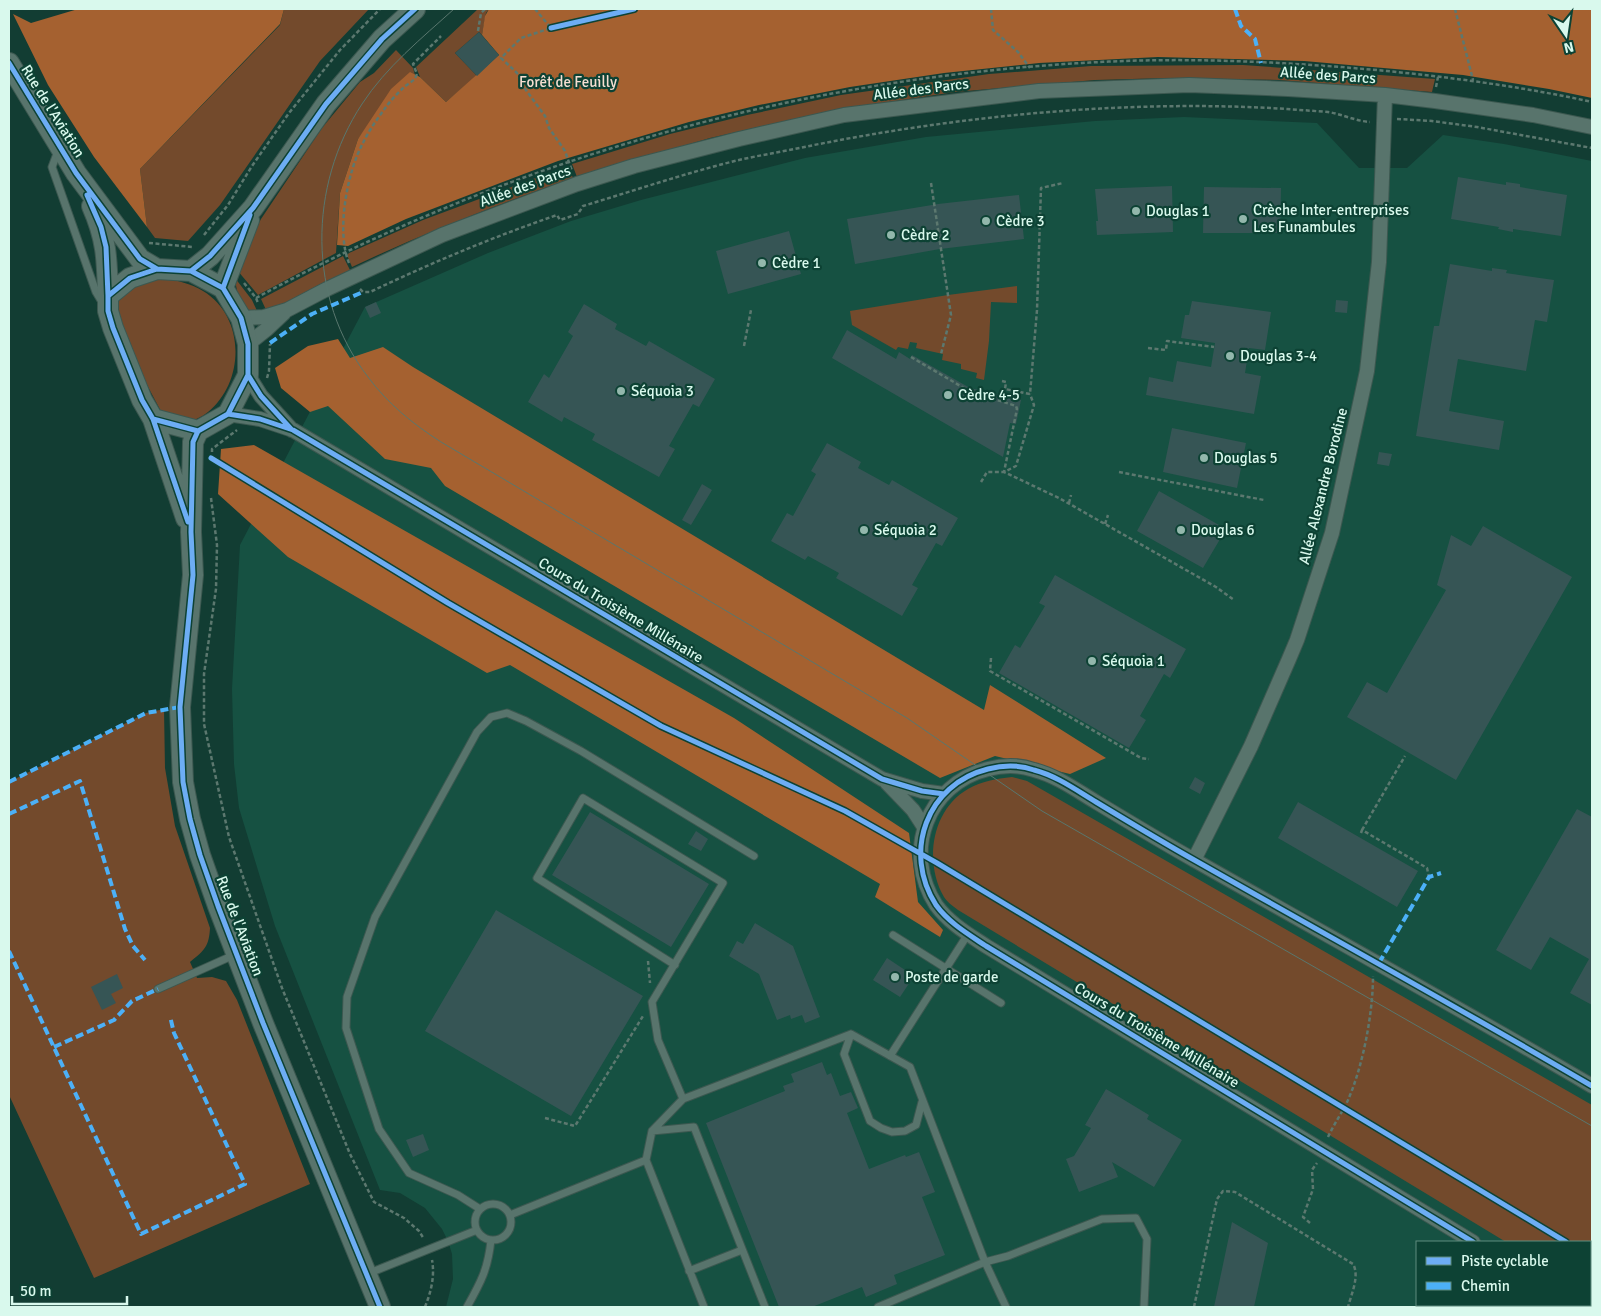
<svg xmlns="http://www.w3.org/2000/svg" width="1601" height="1316" font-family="Signika,sans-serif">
<rect width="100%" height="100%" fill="#123d33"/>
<path fill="#165142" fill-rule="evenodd" d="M1184 117 1317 123 1359 168H1407L1443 135 1504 144 1592 161V1307H446L453 1279 452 1254 448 1241 442 1229 425 1208 400 1193 380 1190 275 926 239 808 234 764 232 689 240 545 365 307 488 253 571 221 641 200 805 158 926 137 1095 121ZM1417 1242H1590V1305H1417Z"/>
<path fill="#734a2c" d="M284 9H369L320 61 220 205 188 241 155 238 147 227 140 169 280 25Z
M478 9H489L486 13 482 35 479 32 455 53 477 76 446 102 420 77 416 67Z
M396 50 413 68 415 75 410 73 358 139 340 193 336 253 258 295 237 270 247 246 261 219 322 128 360 82 374 73Z
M1243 65 1435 79 1432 92 1279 80 1168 78 1095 80 955 92 830 111 710 138 577 177 572 164 670 134 747 115 841 95 989 74 1091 66Z
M568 166 573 178C498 204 424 233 352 267L347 255 349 253 423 220Z
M343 256 350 270 267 312 261 299Z
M163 278C178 281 190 283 203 291 246 317 245 382 208 412 202 417 194 420 187 423L164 417 128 349 115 299 137 281Z
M235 278 252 300 258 313C240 312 237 294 235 278Z
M1017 286V303L991 302 989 341 984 380 976 378 977 373 961 369V364L942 360 943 354 916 348 917 343 910 342 908 349 898 347 896 350 852 325 850 311 948 295Z
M164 709 165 768 175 826 210 928C209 946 205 950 190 962L197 978 212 977 226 981 237 1000 310 1184 94 1278 9 1095V782L146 713Z
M1012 777 1027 781 1592 1105V1294L1590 1293V1242H1506L958 910C953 906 947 902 944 897 924 863 931 810 968 789 982 781 996 779 1012 777Z"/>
<path fill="#a56130" d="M78 9H284L280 24 140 169 147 227 94 157 48 85 13 14 31 23Z
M489 9H1592V98L1549 89 1463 75 1304 61 1158 57 1039 63 944 73 850 87 759 105 689 122 558 161 406 219 348 246 337 245 340 193 358 139 391 89 410 72 420 77 446 102 499 55 482 35 485 16Z
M338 339 350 358 383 347 413 367 984 710 990 685 1106 758 1070 774 995 756 940 778 445 486 431 468 385 459 328 406 310 412 281 388 275 368 308 346Z
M254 445 734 718 909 833 918 902 943 930 940 937 875 897 880 884 510 665 487 673 288 557 218 494 221 449Z"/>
<path fill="#365555" d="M479 32 499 55 477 76 455 53Z
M1458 177 1506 185V182L1520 184V187L1567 195 1561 236 1513 229V232L1498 229 1499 227 1451 219Z
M1172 186 1173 232 1097 235 1096 221H1098L1095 189Z
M1204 187 1281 188 1280 233H1203Z
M1019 195 1024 239 940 249 855 264 847 219 938 204Z
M789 231 801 274 728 294 716 251Z
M1450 264 1492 271V268L1507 270 1506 273 1554 280 1547 322 1535 320 1526 371 1458 359 1449 411 1504 421 1499 450 1416 436 1434 326H1439Z
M1336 300 1348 301 1347 313 1335 312Z
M1192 301 1271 312 1265 350 1249 348 1245 373 1261 376 1254 414 1146 395 1149 377 1173 382 1177 361 1211 367 1215 343 1181 338 1185 315H1189Z
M376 302 381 313 370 318 365 307Z
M584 304 617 324 615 329 646 346 649 341 715 379 699 407 693 404 669 446 675 449 659 477 592 440 595 434 564 417 562 422 528 402 544 374 549 378 573 336 568 332Z
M847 330 896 359 899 352 910 359 912 355 970 388 1021 400 1016 424 1010 423 1003 457 832 358Z
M1172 428 1246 443 1237 488 1163 472Z
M827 443 861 462 858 468 889 485 892 480 958 518 942 546 936 543 912 585 918 588 902 616 836 578 839 573 808 556 805 560 771 541 787 513 793 516 816 474 811 471Z
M1379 452 1392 454 1389 466 1377 464Z
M702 484 712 490 691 525 682 520Z
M1159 491 1226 529 1203 568 1137 531Z
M1483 526 1572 577 1456 780 1347 717 1367 682 1387 693 1446 590 1437 585 1451 535 1471 546Z
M1055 575 1186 649 1170 678 1164 674 1140 716 1146 720 1129 748 999 673 1015 645 1020 648 1045 606 1039 603Z
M1195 777 1205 783 1200 794 1189 788Z
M1298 802 1418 871 1397 907 1278 838Z
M1577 809 1592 817V1005L1570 993 1589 959 1550 937 1531 970 1496 950Z
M590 812 709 884 671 947 552 875Z
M696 831 708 839 701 851 688 844Z
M496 910 643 996 571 1116 425 1031Z
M755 923 793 946 820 1017 805 1023 802 1015 791 1019 790 1015 777 1020 759 974 729 956 737 941 743 944Z
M887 958 914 976 900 997 873 980Z
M117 974 123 988 111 994 116 1003 102 1010 91 987Z
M822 1062 827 1075 831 1073 840 1096 851 1092 858 1108 847 1113 869 1169 905 1155 906 1157 919 1152 935 1192 922 1197 945 1255 894 1275 897 1284 866 1297 862 1287 812 1307H779L706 1123 785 1091 783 1086 794 1082 791 1074Z
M1106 1089 1149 1115 1147 1119 1182 1140 1154 1187 1112 1162 1118 1177 1079 1192 1066 1159 1074 1156 1091 1128 1085 1125Z
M423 1134 429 1150 413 1157 406 1140Z
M1232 1222 1268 1243 1254 1307H1214Z"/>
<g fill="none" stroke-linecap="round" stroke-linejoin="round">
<defs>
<path id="lane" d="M58 151 52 167 96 292 102 302
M893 935 1001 1003
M675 965 537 878 583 798 723 883 652 1002 658 1040 683 1099
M158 989 234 955
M851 1034 844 1054 870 1121 881 1128 892 1132 905 1131 916 1125 922 1102
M890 1056 968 934
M652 1131 694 1127 765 1307
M646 1160 704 1307
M475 1222a18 18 0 1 1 36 0a18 18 0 1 1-36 0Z
M480 1209 458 1195 409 1173 379 1129 346 1028 347 997 375 917 477 732 491 717 507 713 526 721 581 751 754 856
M510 1215 646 1160 652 1131 683 1099 851 1034 910 1067 985 1262 1006 1307
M689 1271 742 1250
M367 1274 477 1230
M467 1307C481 1282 488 1269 491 1240
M878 1307 985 1262 1008 1256 1102 1219 1136 1218 1147 1239 1144 1307"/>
<path id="street" d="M241 318 264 317 287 310 327 289 442 235 577 184 634 166 739 139 844 115 1039 91 1189 85 1288 89 1385 95 1435 101 1533 115 1592 127
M248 344 267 329 284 313
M248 375 261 396 292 430
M228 414 260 419 293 430 882 779 922 791 944 794
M887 783 913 810 924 827
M1194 860 1251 746 1289 659 1297 640 1332 533 1367 371 1379 262 1385 95
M1473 1242 986 946C968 934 949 923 936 905 902 852 927 784 988 769 1003 765 1020 765 1034 770 1057 776 1076 790 1096 802 1129 822 1162 842 1196 861 1328 936 1461 1009 1592 1086
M1575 1305 1579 1307"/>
<path id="secondary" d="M9 63 76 173 140 259 157 269
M92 206C107 240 107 260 108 296
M191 271 210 256 253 208 326 104 382 39 415 9
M223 288 249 220
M153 419 198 431 228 414 248 375V344L241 318 223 288 191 271 157 269 130 278 108 296V311L113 328 142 400 153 419 186 518
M198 431 193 442 191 532 193 575 180 707 183 782 190 819 200 855 218 906 263 1023 380 1307"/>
</defs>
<use href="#lane" stroke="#3c5850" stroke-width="9"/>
<use href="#street" stroke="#3c5850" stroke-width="16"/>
<use href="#secondary" stroke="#3c5850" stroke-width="22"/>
<path stroke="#5c786f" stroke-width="2.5" stroke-dasharray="4 2.5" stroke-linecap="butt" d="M535 9 551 28 521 38 501 58 517 73 523 86 545 116 549 128 565 151 572 171
M991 9 993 30 1018 52 1030 68
M1455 9 1473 80
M478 31 481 13 485 9
M1436 87 1438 77
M1397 119 1432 121 1477 127 1592 148
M931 183 951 315 941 354
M204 235 228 205 252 166 289 113 340 50 380 9
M149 243 193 247
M349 263C336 232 347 172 363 143 369 130 378 118 386 107 391 100 398 93 404 87 410 82 414 82 417 74L413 64 441 36
M244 283 256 298 258 303
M360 289 363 292H370C431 263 493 237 557 215L560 220 578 214 583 206C636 190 689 172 743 159 767 154 791 150 814 145 956 117 1103 102 1248 107 1275 108 1301 110 1328 112 1342 114 1355 121 1370 122
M256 298C522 153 822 72 1124 61 1211 58 1300 63 1387 71 1456 78 1524 87 1592 102
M744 346 751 310
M1148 348 1166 350 1167 341 1214 347
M911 357 969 391 1016 406 1017 409 1004 472 1059 498 1216 587 1234 600
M267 378 269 371 270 344
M1002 381 1006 382 1005 389 1030 394 1037 310 1041 188 1063 183
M212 452V449L237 430
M1119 472 1264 500
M981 482 987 472H1004L1016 466 1034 405 1030 394
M211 498 217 545 216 589 204 674V724L229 837 282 988 350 1154 374 1202 404 1218 419 1231 424 1239
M1069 503 1071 495
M1105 524 1108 515
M991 658 990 671 1141 758 1149 759
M1362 830 1405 756
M1361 833 1362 830 1427 868 1429 877
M648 961 650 983
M545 1118 575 1126 643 1016
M1328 1137C1334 1124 1342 1113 1348 1100 1363 1066 1373 1013 1373 976
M1310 1223 1303 1217 1313 1189 1312 1170 1317 1163
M425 1307C431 1292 435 1276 432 1260
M1194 1307 1217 1199 1223 1191 1235 1192 1353 1264C1360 1276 1351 1295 1348 1307"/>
<use href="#lane" stroke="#58746c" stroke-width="7"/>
<use href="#street" stroke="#58746c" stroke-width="14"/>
<use href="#secondary" stroke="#58746c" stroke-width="20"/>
<path stroke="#59776e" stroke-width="1" d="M454 9C422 38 386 67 362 104 308 186 307 298 368 377 388 404 413 424 441 442L907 718 1042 811 1592 1126"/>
<path stroke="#4cb0f7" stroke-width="4" stroke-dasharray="8 4" stroke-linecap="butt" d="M1235 9 1241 26 1255 39 1261 63
M270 343 312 314 363 292
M9 782 146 713 180 707
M9 814 80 781 125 929 133 946 145 960
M9 951 141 1234 245 1184 174 1033 170 1016
M1379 963 1429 877 1441 873
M54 1047 114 1020 132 1001 158 989
M1590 1256 1592 1258"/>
<defs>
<path id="cycleway" d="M551 28 634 9
M9 63 76 173 140 259 157 269
M87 195 101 227 106 247 108 296
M191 271 210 256 253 208 326 104 382 39 415 9
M223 288 250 215
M248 375 261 396 291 429
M228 414 260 419 293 430 882 779 922 791 944 794
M153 419 198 431 228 414 248 375V344L241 318 223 288 191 271 157 269 130 278 108 296V311L113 328 142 400 153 419 188 522
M198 431 193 442 191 532 193 575 180 707 183 782 190 819 200 855 218 906 263 1023 380 1307
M211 458 448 603 661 726 845 811 937 863 1566 1242
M1473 1242 986 946C968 934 949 923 936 905 902 852 927 784 988 769 1003 765 1020 765 1034 770 1057 776 1076 790 1096 802 1129 822 1162 842 1196 861 1328 936 1461 1009 1592 1086"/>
</defs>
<use href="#cycleway" stroke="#0d4234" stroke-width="8"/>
<use href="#cycleway" stroke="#6dadf4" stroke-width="5"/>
</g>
<g fill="#93b7ac" stroke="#0d4234" stroke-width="2">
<circle cx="1136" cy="211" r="5"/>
<circle cx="1243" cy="219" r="5"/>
<circle cx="986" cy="221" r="5"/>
<circle cx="891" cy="235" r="5"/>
<circle cx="762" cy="263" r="5"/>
<circle cx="1230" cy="356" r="5"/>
<circle cx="621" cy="391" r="5"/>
<circle cx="948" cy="395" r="5"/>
<circle cx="1204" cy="458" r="5"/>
<circle cx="864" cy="530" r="5"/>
<circle cx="1181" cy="530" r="5"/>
<circle cx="1092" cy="661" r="5"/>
<circle cx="895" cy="977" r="5"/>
</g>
<g text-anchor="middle" stroke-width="4.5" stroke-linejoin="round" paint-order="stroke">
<g font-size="15" fill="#d9f9ed" stroke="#0d4234">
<text transform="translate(1328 75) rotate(4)" y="5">Allée des Parcs</text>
<text transform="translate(921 89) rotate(-7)" y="5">Allée des Parcs</text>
<text transform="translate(53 111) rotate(58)" y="5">Rue de l'Aviation</text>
<text transform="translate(525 186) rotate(-20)" y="5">Allée des Parcs</text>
<text transform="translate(1323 486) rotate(-76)" y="5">Allée Alexandre Borodine</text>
<text transform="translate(621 610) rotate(31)" y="5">Cours du Troisième Millénaire</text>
<text transform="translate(240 926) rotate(69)" y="5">Rue de l'Aviation</text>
<text transform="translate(1157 1035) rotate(31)" y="5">Cours du Troisième Millénaire</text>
</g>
<g font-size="15" fill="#f6ded1" stroke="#0d4234">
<text x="568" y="87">Forêt de Feuilly</text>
</g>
<g font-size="15" fill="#d9f9ed" stroke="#0d4234" text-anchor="start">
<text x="1253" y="215">Crèche Inter-entreprises<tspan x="1253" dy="17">Les Funambules</tspan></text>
<text x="1146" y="216">Douglas 1</text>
<text x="996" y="226">Cèdre 3</text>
<text x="901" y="240">Cèdre 2</text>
<text x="772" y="268">Cèdre 1</text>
<text x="1240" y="361">Douglas 3-4</text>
<text x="631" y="396">Séquoia 3</text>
<text x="958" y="400">Cèdre 4-5</text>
<text x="1214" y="463">Douglas 5</text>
<text x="874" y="535">Séquoia 2</text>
<text x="1191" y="535">Douglas 6</text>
<text x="1102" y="666">Séquoia 1</text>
<text x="905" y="982">Poste de garde</text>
</g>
</g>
<rect width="1601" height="1316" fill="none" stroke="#d9f9ed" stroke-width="20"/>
<rect x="1416" y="1241" width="175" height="65" fill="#0d4234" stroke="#5f8b7e"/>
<rect x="1426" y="1257" width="25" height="8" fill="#6dadf4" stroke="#5f8b7e"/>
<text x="1461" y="1266" font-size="15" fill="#d9f9ed">Piste cyclable</text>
<rect x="1426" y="1282" width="25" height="8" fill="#4cb0f7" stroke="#5f8b7e"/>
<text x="1461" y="1291" font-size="15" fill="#d9f9ed">Chemin</text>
<g transform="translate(1566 35) rotate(167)" stroke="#0d4234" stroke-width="4" paint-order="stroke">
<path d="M0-4L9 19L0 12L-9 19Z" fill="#d9f9ed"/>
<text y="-8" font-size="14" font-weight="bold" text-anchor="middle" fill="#d9f9ed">N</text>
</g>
<path d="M12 1296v8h115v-8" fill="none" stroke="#d9f9ed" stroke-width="2.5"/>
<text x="20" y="1296" font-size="15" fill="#d9f9ed" stroke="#0d4234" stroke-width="4" paint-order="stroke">50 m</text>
</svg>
